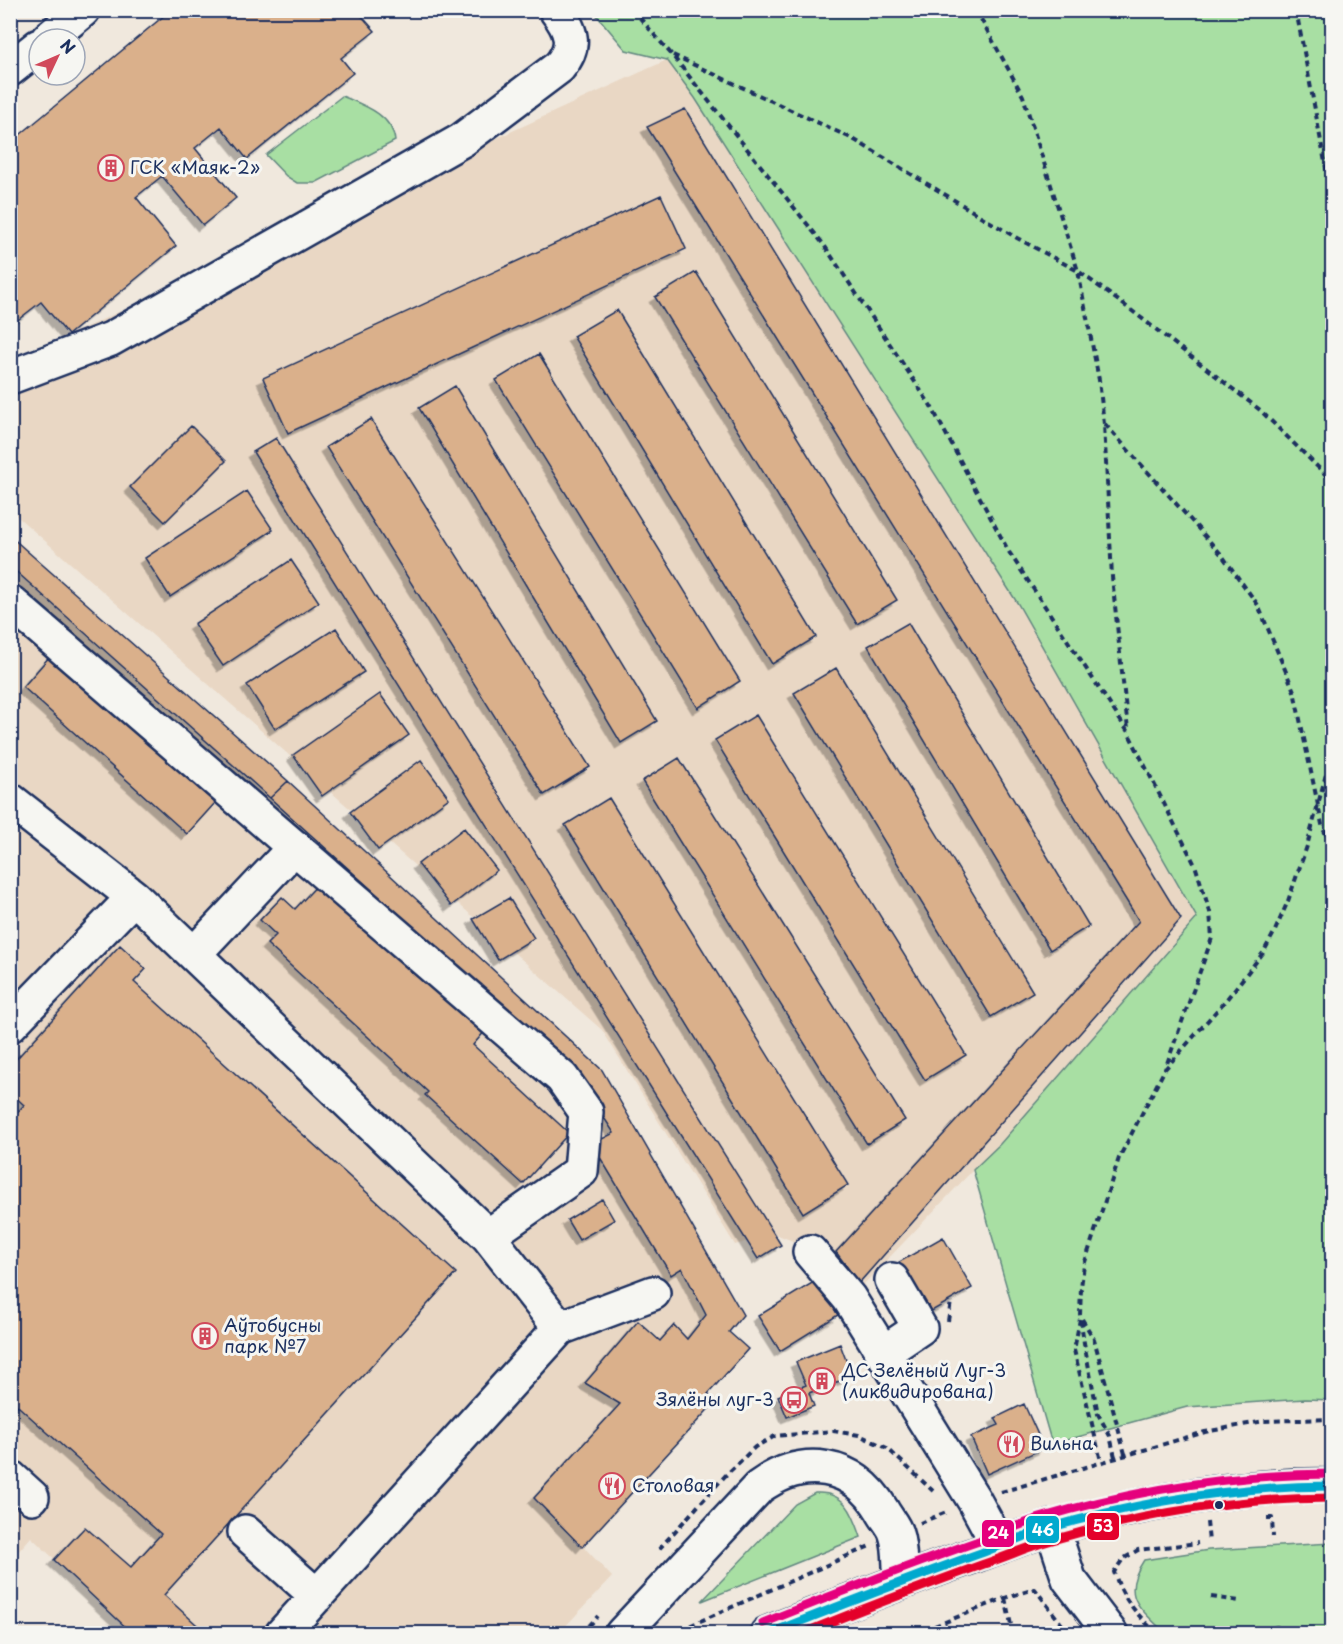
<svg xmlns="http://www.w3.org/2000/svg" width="1343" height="1644" font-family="'Playpen Sans',sans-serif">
<defs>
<filter id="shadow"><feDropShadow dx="-5.5" dy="5.5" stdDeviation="0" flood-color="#0004"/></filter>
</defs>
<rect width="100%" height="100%" fill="#f0e8dd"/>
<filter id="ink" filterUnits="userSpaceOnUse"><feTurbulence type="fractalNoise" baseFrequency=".0167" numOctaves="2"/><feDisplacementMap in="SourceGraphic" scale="12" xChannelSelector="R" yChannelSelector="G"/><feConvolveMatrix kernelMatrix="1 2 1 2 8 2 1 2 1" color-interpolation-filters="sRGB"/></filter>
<g filter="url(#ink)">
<path fill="#e9d7c4" d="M667 60 695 98 1018 604 1197 918 1000 1144 973 1170 841 1308 800 1244 773 1233 735 1245 602 1030 11 511 10 362Z
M11 536 288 781 602 1070 743 1315 729 1332 748 1349 708 1394 715 1402 583 1546 612 1577 559 1633H133L31 1537 11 1560Z"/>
<path fill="#a8dfa3" stroke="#628780" stroke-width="1.5" d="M593 11H1332V1400L1305 1399 1187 1407 1052 1444 973 1170 1000 1144 1197 918 1018 604 695 98 667 60 626 50Z
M342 96C363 105 392 114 395 141L315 183H297L286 176 266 155Z
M815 1493C845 1491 853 1513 861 1537L702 1601 795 1504Z
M1332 1543V1633H1165C1139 1607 1120 1596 1144 1560L1209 1550Z"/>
<path fill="#dab08b" stroke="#1b2f5e" stroke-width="1.5" filter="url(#shadow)" d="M171 10H360L358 12 375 31 341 58 353 73 247 159 221 127 195 148 236 198 203 225 162 176 136 197 176 246 68 335 41 302 10 326V143Z
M685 109 1181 919 859 1283 836 1252 1139 921 647 127Z
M661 195 686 249 288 433 263 378Z
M696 272 897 600 857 624 655 297Z
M617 310 816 637 772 664 573 336Z
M539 354 740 681 698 708 496 380Z
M455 386 657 721 621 743 419 408Z
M371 419 590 767 544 795 326 447Z
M191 426 226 461 165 522 130 487Z
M276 438 781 1245 758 1259 253 452Z
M247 491 273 530 170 597 145 558Z
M10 536 288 781 270 798 10 566Z
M291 560 319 602 223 666 194 624Z
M908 623 1089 926 1050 950 868 646Z
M336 628 364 672 275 729 247 685Z
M50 656 215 803 187 834 23 687Z
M836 668 1033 992 991 1017 794 693Z
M380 694 409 735 322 796 293 755Z
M756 715 966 1055 925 1080 715 740Z
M679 758 905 1120 867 1144 642 781Z
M421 760 449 798 378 850 350 812Z
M288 781 602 1070 743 1315 729 1332 748 1349 708 1394 715 1402 582 1547 534 1498 620 1404 585 1383 638 1321 660 1341 674 1325 687 1339 706 1315 682 1268 671 1275 592 1144 614 1133 575 1073 270 798Z
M609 798 848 1185 803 1213 565 825Z
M464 828 497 870 451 906 418 864Z
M322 880 486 1030 473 1045 569 1133 523 1184 425 1095 428 1092 267 944 276 935 260 920 282 897 295 909Z
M509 898 534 938 498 960 473 919Z
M120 945 146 969 134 982 456 1273 164 1595 207 1634H133L54 1560 85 1527 131 1567 161 1534 10 1399V1120L24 1105 10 1092V1066Z
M602 1199 614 1220 579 1240 567 1220Z
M943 1237 972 1288 923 1316 894 1265Z
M817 1280 838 1315 780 1351 758 1316Z
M840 1344 852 1376 809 1393 814 1406 787 1417 778 1396 806 1385 796 1362Z
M1024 1404 1044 1448 987 1474 971 1437 999 1425 995 1418Z"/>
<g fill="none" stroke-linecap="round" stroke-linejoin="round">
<defs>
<path id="minor" d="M48 39 83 10
M10 69 39 46
M10 377 111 339 462 140 559 67C577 46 572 31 556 10
M10 602 562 1078 586 1112 581 1171 488 1236
M10 800 134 897
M194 954 295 847
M10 1025 134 897 488 1236 560 1328 282 1634
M810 1252 849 1298 974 1500 999 1546
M560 1328 653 1293
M883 1353 920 1328 892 1280
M10 1477 32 1497
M1052 1527 1069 1579 1111 1634
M245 1532 317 1596
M622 1634 759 1487C803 1455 853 1462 882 1510 886 1518 894 1526 896 1534 901 1548 899 1566 901 1581"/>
<path id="major" d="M767 1634C835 1607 903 1580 972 1556 999 1547 1026 1534 1054 1527 1144 1502 1239 1484 1332 1486"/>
</defs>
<use href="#minor" stroke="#1b2f5e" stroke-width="38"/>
<use href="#major" stroke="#1b2f5e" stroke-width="38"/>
<path stroke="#1b2f5e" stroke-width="4" stroke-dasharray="6 4.5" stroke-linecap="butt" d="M633 10 672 55 824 245 931 406 1009 552 1128 732 1195 865 1210 912 1212 938 1165 1069
M976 10 1023 96 1078 271 1099 380 1104 424 1112 577 1128 730
M1296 10 1332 199
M673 55 853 139 1017 238 1078 271 1131 310 1260 410 1332 481
M1105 424 1221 554 1258 605 1294 691 1323 829 1332 844
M1080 1319 1074 1350 1101 1461
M1082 1319 1094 1339 1125 1454
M948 1321 951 1301
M1115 1457 1110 1436 1098 1414 1084 1343 1080 1315 1081 1287 1084 1265 1119 1158 1165 1069 1226 1000 1263 953 1274 933 1288 901 1307 846 1325 778 1332 757
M1001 1492 1205 1432 1264 1421 1332 1419
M1267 1518H1272L1273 1537
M1207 1522 1209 1542
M920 1523 949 1511
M659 1549 725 1476 755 1447 775 1436 833 1431 859 1435 887 1448 933 1491
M1211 1597 1240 1601
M1005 1598 1013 1634
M582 1634 598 1616
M671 1634 872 1545
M915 1634 1005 1598 1035 1589 1069 1634
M1157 1634C1136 1613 1123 1600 1114 1572L1123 1559 1138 1550 1198 1543
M1264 1634 1268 1629 1277 1627 1287 1634"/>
<use href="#minor" stroke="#f6f6f2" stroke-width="33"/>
<use href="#major" stroke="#f6f6f2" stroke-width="33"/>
<defs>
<path id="bus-1" d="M768 1634C839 1606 910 1578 981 1553 1002 1545 1023 1536 1045 1529 1139 1502 1234 1486 1332 1486"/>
<path id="bus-2" d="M801 1634C862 1609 923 1586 984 1564 1006 1557 1027 1547 1049 1541 1141 1514 1236 1498 1332 1498"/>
<path id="bus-3" d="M763 1623C833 1595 904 1567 976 1542 997 1534 1018 1525 1040 1518 1135 1490 1233 1474 1332 1474"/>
</defs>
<use href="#bus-1" stroke="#f6f6f2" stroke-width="14"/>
<use href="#bus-2" stroke="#f6f6f2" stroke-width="14"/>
<use href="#bus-3" stroke="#f6f6f2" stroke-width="14"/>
<use href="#bus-1" stroke="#00a9ce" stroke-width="9"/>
<use href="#bus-2" stroke="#e4002b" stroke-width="9"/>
<use href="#bus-3" stroke="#e5007d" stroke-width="9"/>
</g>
</g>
<defs>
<symbol id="building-ring" viewBox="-11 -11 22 22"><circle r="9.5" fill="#f6f6f2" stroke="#d1495b" stroke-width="1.5"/><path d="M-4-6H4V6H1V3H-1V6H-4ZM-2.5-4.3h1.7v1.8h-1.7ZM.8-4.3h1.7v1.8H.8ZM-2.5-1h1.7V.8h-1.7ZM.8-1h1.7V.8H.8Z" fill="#d1495b"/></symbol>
<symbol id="bus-ring" viewBox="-11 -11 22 22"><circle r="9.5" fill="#f6f6f2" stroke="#d1495b" stroke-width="1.5"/><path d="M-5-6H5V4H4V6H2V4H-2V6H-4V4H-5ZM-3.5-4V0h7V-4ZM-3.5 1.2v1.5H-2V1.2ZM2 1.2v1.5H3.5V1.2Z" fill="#d1495b"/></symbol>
<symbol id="restaurant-ring" viewBox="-11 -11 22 22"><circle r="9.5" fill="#f6f6f2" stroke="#d1495b" stroke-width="1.5"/><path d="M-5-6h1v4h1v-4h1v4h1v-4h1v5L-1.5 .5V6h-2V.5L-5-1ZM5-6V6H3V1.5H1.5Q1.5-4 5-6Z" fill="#d1495b"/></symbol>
</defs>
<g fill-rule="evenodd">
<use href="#building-ring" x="96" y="153" width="30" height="30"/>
<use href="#building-ring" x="190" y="1321" width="30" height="30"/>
<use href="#building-ring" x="807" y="1366" width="30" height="30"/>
<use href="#bus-ring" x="779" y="1385" width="30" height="30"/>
<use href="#restaurant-ring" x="996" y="1429" width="30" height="30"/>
<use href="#restaurant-ring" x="597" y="1471" width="30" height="30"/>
</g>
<circle fill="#1b2f5e" stroke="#f6f6f2" stroke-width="2" cx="1219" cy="1505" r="5"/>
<g text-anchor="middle" stroke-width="6" stroke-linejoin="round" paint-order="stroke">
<g font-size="18" fill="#1b2f5e" stroke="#f6f6f2" text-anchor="start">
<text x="130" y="174">ГСК «Маяк-2»</text>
<text x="224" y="1332">Аўтобусны<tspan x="224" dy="21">парк №7</tspan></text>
<text x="842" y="1377">ДС Зелёный Луг-3<tspan x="842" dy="21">(ликвидирована)</tspan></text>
<text x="774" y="1406" text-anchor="end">Зялёны луг-3</text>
<text x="1030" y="1450">Вильна</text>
<text x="632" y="1492">Столовая</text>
</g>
</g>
<g stroke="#f6f6f2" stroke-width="2">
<rect x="1086" y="1512" width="34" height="29" rx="6" fill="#e4002b"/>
<rect x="1025" y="1515" width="35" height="29" rx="6" fill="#00a9ce"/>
<rect x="981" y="1519" width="34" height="29" rx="6" fill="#e5007d"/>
</g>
<g font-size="16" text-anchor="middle" font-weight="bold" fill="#fff">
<text x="1103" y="1532">53</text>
<text x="1043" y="1536">46</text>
<text x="998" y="1539">24</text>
</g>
<rect width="1343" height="1644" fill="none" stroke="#f6f6f2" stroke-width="36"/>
<rect x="18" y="18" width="1307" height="1608" fill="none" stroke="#1b2f5e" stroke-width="2" filter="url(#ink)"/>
<g transform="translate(57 57) rotate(46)"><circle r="28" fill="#f6f6f2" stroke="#9ea6b7" stroke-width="1.5"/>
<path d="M0-4.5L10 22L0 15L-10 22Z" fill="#d1495b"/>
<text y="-9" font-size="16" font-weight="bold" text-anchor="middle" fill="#1b2f5e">N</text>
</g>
</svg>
